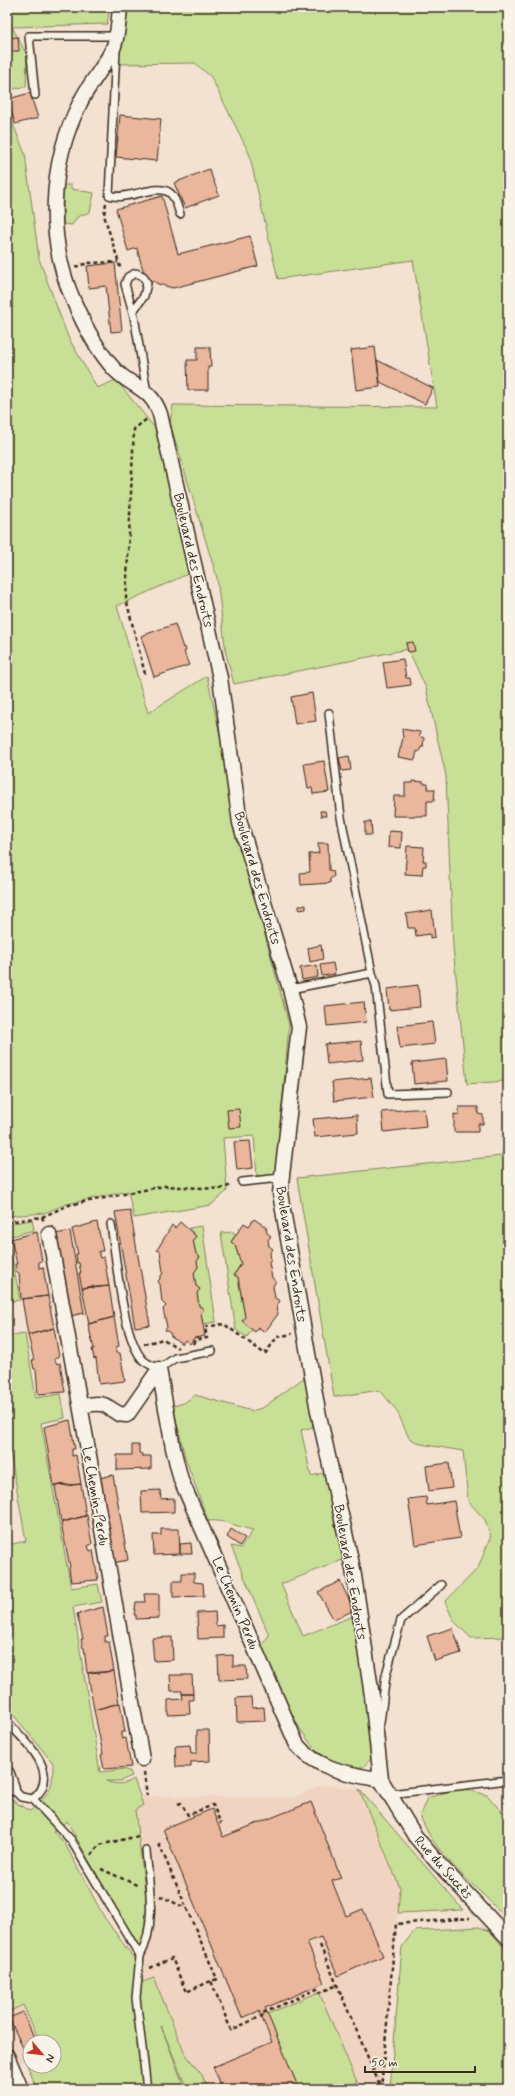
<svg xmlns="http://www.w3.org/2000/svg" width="515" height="2096" font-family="Mynerve,sans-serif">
<rect width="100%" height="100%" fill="#f3e1d1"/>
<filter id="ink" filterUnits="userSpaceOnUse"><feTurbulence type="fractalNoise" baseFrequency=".025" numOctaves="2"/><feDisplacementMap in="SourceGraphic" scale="8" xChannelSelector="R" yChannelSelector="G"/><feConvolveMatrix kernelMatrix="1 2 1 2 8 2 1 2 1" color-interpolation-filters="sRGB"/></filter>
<g filter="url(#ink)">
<path fill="#f0d4c1" d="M321 1785 359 1789 400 1888 381 2089H185L139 1972 146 1907 133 1796 293 1798Z
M23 2005 40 2042H30V2058L18 2064 7 2040V2012Z"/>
<path fill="#c8e096" stroke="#82855a" d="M7 7H110L107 24 12 27 27 55 26 86 7 91Z
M124 7H508V1105L504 1081 467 1084 453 947 446 776 426 688 408 649 234 684 226 654 217 578 170 423 173 405 437 407 413 260 278 279 249 153 211 77 195 63 119 64Z
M7 109 25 154 39 259 68 337 97 388 116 380 155 428 190 573 117 606 148 713 207 676 262 923 289 1025 276 1175 257 1176 254 1136 223 1138 227 1191 211 1205 134 1218 128 1191 67 1204 44 1213 7 1216Z
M63 185H71V189L94 193 90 212 77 217 72 225 63 224Z
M508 1140V1637L471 1638 454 1621 445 1602 478 1568 491 1536 485 1520 468 1501 463 1451 421 1444 409 1438 397 1411 380 1390 334 1397 297 1178 501 1156Z
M32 1220 34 1230 8 1237 20 1300 7 1302V1224Z
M202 1226 216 1322 203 1324 201 1313 204 1309 199 1306 197 1293 200 1289 196 1286 194 1273 198 1267 197 1261 200 1257 196 1254 193 1240 196 1236 189 1228Z
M233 1232 236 1234 231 1242 235 1245 241 1264 234 1274 238 1277 245 1317 242 1321 252 1330 247 1337 236 1330 221 1233Z
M7 1313 11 1336 25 1334 36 1398 61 1394 65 1418 41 1423 71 1588 98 1584 102 1602 73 1607 100 1772 126 1769 127 1771H130L132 1776 120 1781H106C117 1785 124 1785 134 1779L143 1805 135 1810 147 1906 142 1946 137 1947 67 1821 53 1832 64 1842 104 1917 135 1960 143 1982 154 1978 184 2052 202 2075 208 2089H187L161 2026 185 2089H37L25 2060 30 2058V2066H54V2042H40L23 2005 8 2012 7 2010V1797L30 1811C50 1792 53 1791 53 1763L7 1707V1545L26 1541 7 1434Z
M305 1377 313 1427 301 1430 311 1476 324 1473 345 1559 281 1584 303 1636 356 1615 371 1727 372 1758 363 1767C355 1767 345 1768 336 1764 299 1747 281 1688 264 1653L262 1645 269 1635 231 1546 241 1548 253 1530C236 1527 225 1519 208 1521L185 1457 173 1406 184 1403 195 1395 252 1411 264 1407Z
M461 1788 487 1795 508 1819V1920C479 1887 435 1858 420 1815L427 1798Z
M359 1789 463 1910 398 1913 400 1888Z
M479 1927 490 1931 508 1953V2089H390L402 1947 414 1931Z
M319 1992 357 2082 340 2089H299L267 2014Z"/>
<path fill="#eab69c" stroke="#3b2a1e" d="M18 37 19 51H7V38Z
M30 93 38 118 15 124 8 99Z
M120 115 161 119 157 161 116 157Z
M209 169 219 195 185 208 174 183Z
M162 196 178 254 250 236 258 266 173 288 158 284 147 277 142 267 137 248 128 251 116 209Z
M115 263 122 331 111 332 106 286 89 288 87 266Z
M197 347H210L211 367H208V390H188L187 360H197Z
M375 347 380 387 356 390 351 350Z
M377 360 433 388 425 404 380 382Z
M175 624 183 648 185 647 186 651 184 652 189 665 154 677 141 636Z
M413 642 415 651 408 652 406 643Z
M403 659 406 678H410L411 685 387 688 383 662Z
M312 693 316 721 295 724 291 697Z
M402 729 420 732 419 736 424 738 423 747H421L419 752 417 751 415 760 398 757 403 738Z
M349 756 351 770 342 771 339 758Z
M324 761 329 792 313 794 312 788H308L304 764Z
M413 781 424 782V784H428V789H435L434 801H427V816H393L394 796H405V783H413Z
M320 811H325L326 816H321Z
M365 822H371L372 835H365Z
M389 831 402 832 401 848 388 847Z
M318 843H328L329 870 333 871 334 876 330 879V883L301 885 300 873 310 872 309 854 319 853Z
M407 846 424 847 423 861H426V866H423L422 875 405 874Z
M306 905V909L299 910V906Z
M432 910 435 937 430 938V934L416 936 415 928H408L406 914Z
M321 945 323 959 310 962 308 948Z
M333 963 335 974 322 976 320 965Z
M317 965 318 977 302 980 300 968Z
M418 985 420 1007 389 1010 387 989Z
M364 1002 366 1022 327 1026 325 1006Z
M432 1022 435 1044 400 1048 397 1026Z
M361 1041 363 1060 327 1064 325 1044Z
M446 1059 448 1081 414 1084 412 1063Z
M371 1078 374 1097 334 1101 332 1082Z
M459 1107H478V1114L483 1115V1124H478V1132H454V1114L459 1115Z
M239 1109 241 1127 229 1128 227 1110Z
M412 1109H424L426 1127 384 1132 382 1112Z
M357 1115 358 1133 315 1137 313 1119Z
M250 1141 253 1168 237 1170 234 1142Z
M130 1210 150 1325 135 1327 115 1212Z
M254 1219 266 1227 267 1233 271 1236 268 1240 269 1246 273 1249 270 1253 271 1260 269 1263 272 1278 276 1281 273 1286 275 1298 280 1301 277 1305 278 1314 265 1332 258 1327 255 1332 242 1321 245 1317 238 1277 234 1275 241 1264 235 1245 231 1242 244 1223 249 1226Z
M97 1222 103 1251H99V1255L100 1258 104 1257 109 1286 82 1288 79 1273H81L79 1263H77L76 1254H78L72 1229Z
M180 1222 196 1236 193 1240 196 1254 200 1257 197 1261 198 1267 194 1273 196 1286 200 1289 197 1293 199 1306 204 1309 201 1313 205 1336 194 1338 190 1344 185 1340 182 1344 171 1336 170 1333 165 1330 167 1327 163 1309 166 1306 162 1302 160 1284 158 1282 163 1272 160 1251 157 1250 172 1225 175 1228Z
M70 1231 84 1313 70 1316 56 1234Z
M37 1232 42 1261 39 1262V1268L43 1267 48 1296 21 1299 19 1273H17L15 1264H17L11 1239Z
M93 1286V1288L109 1286 114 1317 89 1324 82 1288Z
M48 1296 54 1328 28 1335 22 1299Z
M114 1317 119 1346 116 1347V1353H120L125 1381 99 1384 96 1358 94 1359 92 1349H94L88 1324Z
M54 1328 59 1357H55V1360L57 1364 60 1363 65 1392 38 1394 36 1369H34L32 1360H34L28 1335Z
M70 1420 75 1449H72V1456L76 1455 81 1484 54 1486 44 1427Z
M132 1445H139V1453L142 1454V1456H151V1469L117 1470V1455H132Z
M449 1463 452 1488 429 1491 426 1466Z
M113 1475 128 1560 113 1563 99 1478Z
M65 1484 66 1486 81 1484 86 1516 61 1522 55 1486Z
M160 1490 161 1499 174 1498V1512L142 1513 141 1491Z
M426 1497 427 1505 454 1501 460 1538 415 1545 408 1499Z
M87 1515 92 1544 88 1546 90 1551 93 1550 98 1580 71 1582 69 1568 70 1567 61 1523Z
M161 1529H179L180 1554 154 1555 153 1535H161Z
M231 1529 245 1538 240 1546 227 1537Z
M191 1543 192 1554H180V1544Z
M182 1573H194V1582L203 1583 204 1596 173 1597V1581H182Z
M340 1581 354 1610 334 1620 318 1592Z
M144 1594H159V1618L136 1619V1615H134L136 1602H145Z
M103 1607 108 1636H105V1642H109L114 1671 87 1673 84 1648H83L81 1639H83L77 1614Z
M215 1612 216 1626 223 1625V1638L198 1639 197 1613Z
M453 1628 461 1653 435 1661 427 1636Z
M172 1637 173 1660 154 1661 152 1638Z
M233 1655V1666H246L247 1679 219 1680 218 1656Z
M98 1671V1673L114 1671 119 1703 94 1710 88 1673Z
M170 1675H192L193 1694H182V1691H171Z
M182 1694H193V1700H189L190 1714 168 1715V1700L183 1699Z
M251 1697 252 1708 264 1707 265 1721 237 1722 236 1698Z
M120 1703 125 1732H121V1735L122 1739 126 1738 131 1767 104 1769 101 1755 103 1754 94 1710Z
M197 1730H209L210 1761 191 1762V1767H176L175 1746 190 1745 191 1753H197Z
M311 1802 341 1878 332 1881 346 1916 363 1909 383 1956 338 1976 321 1937 307 1942 324 1983 265 2008 299 2089H223L213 2067 272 2042 259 2011 242 2018 163 1829 212 1809 223 1837Z
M23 2012 36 2042H30V2047L24 2050 9 2018Z"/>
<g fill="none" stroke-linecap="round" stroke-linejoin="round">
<defs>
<path id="service" d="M116 50 109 195C126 202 159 181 171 194 176 199 178 208 180 214
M35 95 29 36H117V38
M133 311 144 296 147 283 143 276 136 273 128 277 125 284 134 316 147 393
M329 713 341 817 372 973 376 986 388 1094 448 1092
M290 989 372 973
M242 1182 281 1178
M111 1224C116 1255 122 1338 143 1360 147 1364 154 1366 159 1369L175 1358 212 1351
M7 1722C26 1741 63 1775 33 1799L21 1797 12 1788
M380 1723 386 1675 401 1620 441 1585
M390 1794 508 1780
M33 1799 71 1840 140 1956 136 1998 147 2089
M140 1956C157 1925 149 1884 146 1851"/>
<path id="minor" d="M120 7C119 20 118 34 114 46 106 66 89 83 80 103 49 164 46 239 74 302 84 325 97 350 114 369 131 387 151 387 160 414L220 678 240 823 290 989 299 1027 280 1193 318 1411 353 1569 372 1696 381 1780 415 1836 437 1862 508 1938
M49 1234C82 1409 111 1584 142 1759
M159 1369 173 1448 181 1480 297 1745C318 1770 351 1774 381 1780
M82 1406C88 1405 97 1402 104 1405 112 1408 117 1416 127 1415L159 1369
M7 1774 12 1788
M7 2056 21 2089"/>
</defs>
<use href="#service" stroke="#3b2a1e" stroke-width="10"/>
<use href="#minor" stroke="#3b2a1e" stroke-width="17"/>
<path stroke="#3b2a1e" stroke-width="2.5" stroke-dasharray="4 3" stroke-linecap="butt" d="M106 203 104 215 121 270
M75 267 88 263 118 262
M145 674 126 599 134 429 148 418
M42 1217 69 1205 164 1186 220 1189 232 1185
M7 1222 42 1217 44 1222
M144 1344 163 1339 178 1348
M193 1344 195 1340 207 1338 205 1327 224 1324 265 1354 277 1337 292 1334
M144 1772 147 1796
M178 1804 181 1803 188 1815 213 1805 221 1824
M159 1844 217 1979 211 1981 231 2030 264 2015 263 2013 317 1989 319 1993 337 1985
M91 1855 99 1845 139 1836
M101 1869 139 1886
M160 1896 186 1908
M320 1945 381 2088
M150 1968 172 1958 186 1992 211 1981
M381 2089 396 1924 470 1918"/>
<use href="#service" stroke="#f7f3e8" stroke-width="7"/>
<use href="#minor" stroke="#f7f3e8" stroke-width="14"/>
</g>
</g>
<g text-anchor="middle" stroke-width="3" stroke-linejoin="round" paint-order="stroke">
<g font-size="14" fill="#3b2a1e" stroke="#f7f3e8">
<text transform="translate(194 560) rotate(77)" y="5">Boulevard des Endroits</text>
<text transform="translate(258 878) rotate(74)" y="5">Boulevard des Endroits</text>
<text transform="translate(292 1254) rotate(81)" y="5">Boulevard des Endroits</text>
<text transform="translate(96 1496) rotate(80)" y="5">Le Chemin-Perdu</text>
<text transform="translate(351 1572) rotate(80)" y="5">Boulevard des Endroits</text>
<text transform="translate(236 1603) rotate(67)" y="5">Le Chemin Perdu</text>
<text transform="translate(444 1867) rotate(48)" y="5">Rue du Succès</text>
</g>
</g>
<rect width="515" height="2096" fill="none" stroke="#f7f3e8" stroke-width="24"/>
<rect x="12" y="12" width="491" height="2072" fill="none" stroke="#3b2a1e" stroke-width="1.5" filter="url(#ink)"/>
<g transform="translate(42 2054) rotate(118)"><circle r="19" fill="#f7f3e8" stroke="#aca397"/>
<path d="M0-3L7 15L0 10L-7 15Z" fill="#c8321e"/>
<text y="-6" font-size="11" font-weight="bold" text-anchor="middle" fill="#3b2a1e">N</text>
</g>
<path d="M365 2066v6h110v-6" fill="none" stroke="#3b2a1e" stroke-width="2"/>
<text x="371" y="2066" font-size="12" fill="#3b2a1e" stroke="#f7f3e8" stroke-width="3" paint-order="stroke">50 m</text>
</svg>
